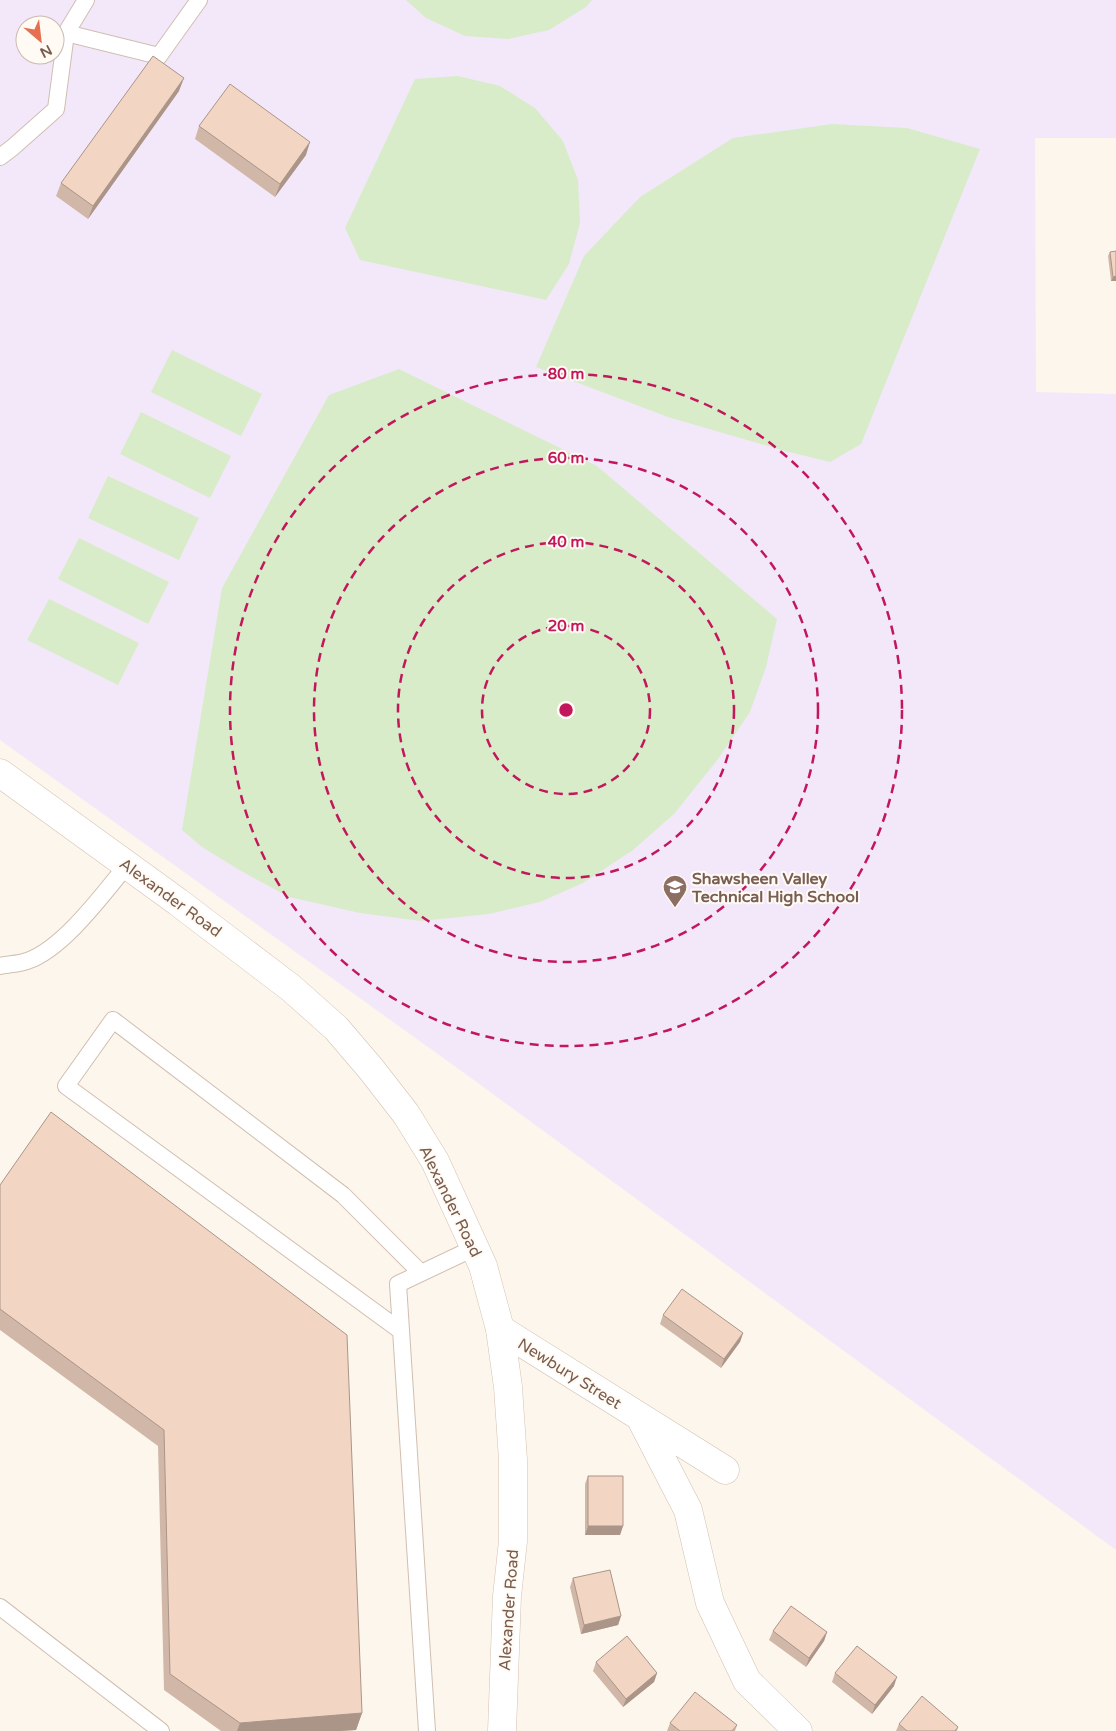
<svg xmlns="http://www.w3.org/2000/svg" width="1116" height="1731" font-family="'Varela Round',sans-serif">
<rect width="100%" height="100%" fill="#fdf6ec"/>
<path fill="#f3e8fa" fill-rule="evenodd" d="M0 0H1116V138H1035L1036 392 1116 394V1550L467 1075 0 740ZM25 25H55V55H25Z"/>
<path fill="#d8ecc9" d="M406 0H592L586 7 549 30 508 39 465 36 426 18Z
M458 76 500 86 535 108 563 141 578 180 580 223 569 264 546 300 360 260 345 228 415 79Z
M832 124 907 128 980 149 861 444 830 462 785 451 668 417 536 367 584 256 640 197 733 138Z
M172 350 262 394 241 436 151 392Z
M399 369 597 466 777 619 766 667 750 712 718 759 674 814 633 850 583 883 540 902 489 914 421 921 360 913 289 897 241 871 202 847 182 830 222 588 329 395Z
M141 412 231 456 210 498 120 454Z
M108 476 199 518 179 560 88 518Z
M79 538 169 582 148 624 58 579Z
M49 599 139 643 118 685 27 640Z"/>
<g fill="none" stroke-linecap="round" stroke-linejoin="round">
<defs>
<path id="lane" d="M66 33 159 56 199 0
M0 157 12 148 56 109 66 33 86 0
M0 966C9 964 19 964 27 961 63 949 103 894 127 865
M401 1331 66 1086 113 1020 343 1195 421 1273
M0 1607 161 1731
M427 1731 398 1284 474 1248"/>
<path id="street" d="M500 1329 725 1470
M640 1417 688 1510 710 1603 747 1681 798 1731"/>
<path id="secondary" d="M0 773 178 902 291 988 336 1028 371 1069 406 1114 435 1161 483 1266 500 1329 508 1387 513 1460V1541L507 1596 502 1731"/>
</defs>
<use href="#lane" stroke="#d1beb0" stroke-width="18"/>
<use href="#street" stroke="#d1beb0" stroke-width="29"/>
<use href="#secondary" stroke="#d6c0b0" stroke-width="29"/>
<use href="#lane" stroke="#fff" stroke-width="16"/>
<use href="#street" stroke="#fff" stroke-width="28"/>
<use href="#secondary" stroke="#fff" stroke-width="28"/>
</g>
<path fill="#d1b7a8" d="M179 91 88 219 56 196 61 183Z
M199 126 306 155 275 197 195 139Z
M1110 252 1116 281H1111L1108 256Z
M0 1185 362 1713 356 1730 340 1731H221L164 1690 158 1446 0 1330Z
M663 1315 743 1333 740 1342 721 1368 660 1324Z
M588 1476 623 1526 620 1535H585V1484Z
M573 1578 621 1616 618 1625 581 1634 570 1587Z
M773 1631 827 1632 824 1641 806 1667 769 1640Z
M596 1662 657 1673 654 1682 623 1707 593 1671Z
M835 1673 894 1686 872 1714 832 1682Z
M670 1723 737 1725 735 1731H667Z
M899 1724 958 1727 957 1731H896Z"/>
<path fill="#aa9588" d="M184 78 179 91 88 219 93 206Z
M310 142 306 155 275 197 280 184Z
M1116 276V281H1111L1113 277Z
M743 1333 740 1342 721 1368 724 1359Z
M588 1526H623L620 1535H585Z
M621 1616 618 1625 581 1634 584 1625Z
M827 1632 824 1641 806 1667 809 1658Z
M657 1673 654 1682 623 1707 626 1699Z
M897 1677 894 1686 872 1714 875 1705Z
M362 1713 356 1730 340 1731H237L240 1723Z"/>
<path fill="#f3d5c3" stroke="#aa9588" d="M153 56 184 78 93 206 61 183Z
M230 84 310 142 280 184 199 126Z
M1116 251V276L1113 277 1110 252Z
M51 1112 347 1335 362 1713 240 1723 170 1674 164 1430 0 1309V1185Z
M682 1289 743 1333 724 1359 663 1315Z
M588 1476H623V1526H588Z
M610 1570 621 1616 584 1625 573 1578Z
M791 1606 827 1632 809 1658 773 1631Z
M627 1636 657 1673 626 1699 596 1662Z
M857 1646 897 1677 875 1705 835 1673Z
M695 1692 737 1725 732 1731H680L670 1723Z
M922 1696 958 1727 955 1731H907L899 1724Z"/>
<g fill="none" stroke="#c2185b" stroke-width="2.5" stroke-dasharray="9 6">
<circle cx="566" cy="710" r="84"/>
<circle cx="566" cy="710" r="168"/>
<circle cx="566" cy="710" r="252"/>
<circle cx="566" cy="710" r="336"/>
</g>
<defs>
<symbol id="school-pin" viewBox="-11 -11 22 30"><path d="M0 17L-7.5 6A9.5 9.5 0 1 1 7.5 6Z" fill="#8d6e63" stroke="#fffaf3"/><path d="M0-5L7-2L0 1L-7-2ZM-4 1L0 2.5L4 1V4Q0 6-4 4Z" fill="#fff"/></symbol>
</defs>
<g fill-rule="evenodd">
<use href="#school-pin" x="661" y="873" width="28" height="38"/>
</g>
<g text-anchor="middle" stroke-width="4" stroke-linejoin="round" paint-order="stroke">
<g font-size="16" font-weight="bold" fill="#785e54" stroke="#fffaf3" text-anchor="start">
<text x="692" y="884">Shawsheen Valley<tspan x="692" dy="18">Technical High School</tspan></text>
</g>
<g font-size="16" fill="#7a5c4d" stroke="#fffaf3">
<text transform="translate(171 897) rotate(36)" y="6">Alexander Road</text>
<text transform="translate(451 1201) rotate(64)" y="6">Alexander Road</text>
<text transform="translate(570 1373) rotate(32)" y="6">Newbury Street</text>
<text transform="translate(508 1610) rotate(-86)" y="6">Alexander Road</text>
</g>
</g>
<circle cx="566" cy="710" r="8" fill="#c2185b" stroke="#fffaf3" stroke-width="2.5"/>
<g font-size="15" text-anchor="middle" font-weight="bold" fill="#c2185b" stroke="#fffaf3" stroke-width="4" stroke-linejoin="round" paint-order="stroke">
<text x="566" y="379">80 m</text>
<text x="566" y="463">60 m</text>
<text x="566" y="547">40 m</text>
<text x="566" y="631">20 m</text>
</g>
<g transform="translate(40 40) rotate(152)"><circle r="24" fill="#fffaf3" stroke="#cabbb1"/>
<path d="M0-4L9 19L0 12L-9 19Z" fill="#e76f51"/>
<text y="-8" font-size="14" font-weight="bold" text-anchor="middle" fill="#7a5c4d">N</text>
</g>
</svg>
